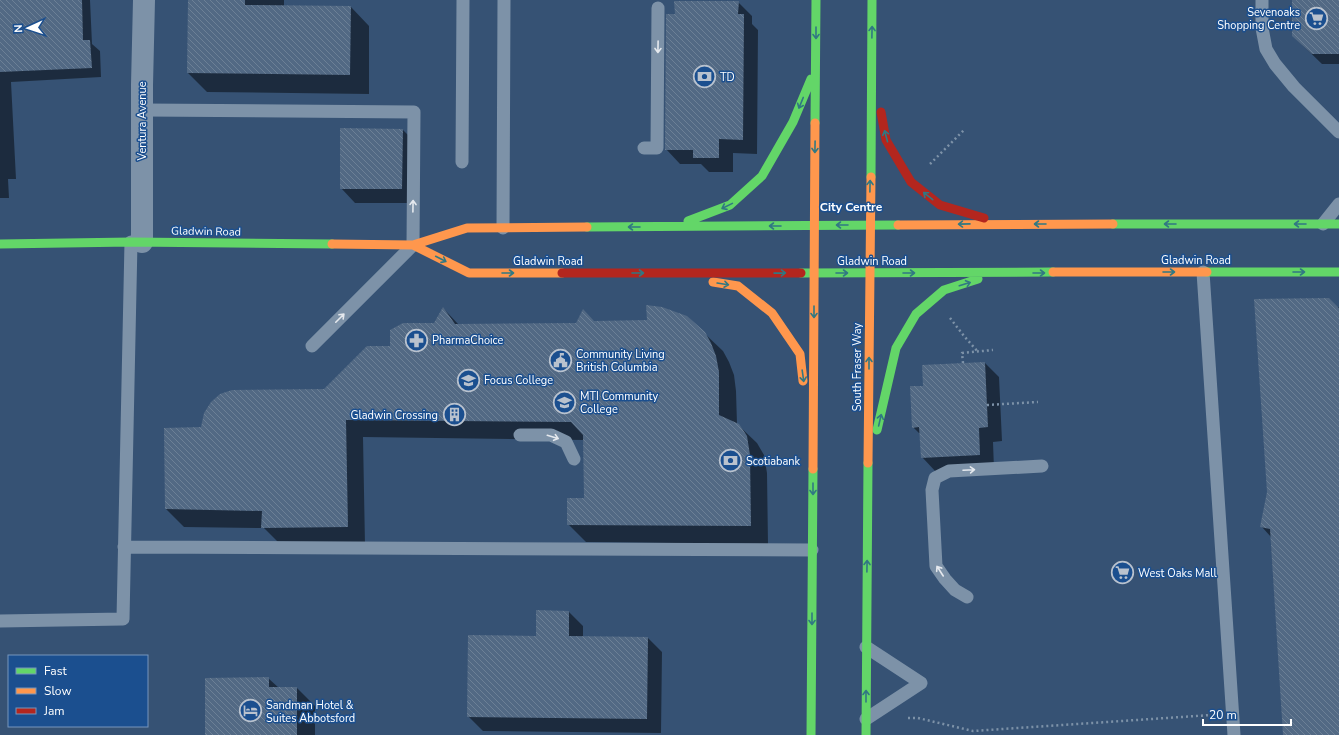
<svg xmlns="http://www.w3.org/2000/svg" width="1339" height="735" font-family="'Nunito Sans',sans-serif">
<defs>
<pattern id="building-back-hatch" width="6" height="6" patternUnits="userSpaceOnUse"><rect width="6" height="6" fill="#526984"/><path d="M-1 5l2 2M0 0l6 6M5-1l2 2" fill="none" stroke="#6c8096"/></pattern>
</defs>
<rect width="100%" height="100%" fill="#365274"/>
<path fill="#0007" d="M0 0H90L92 44 100 51 101 77 11 82 16 179H8L9 198H0Z
M189 0H284V6L351 7 369 26V94L207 92 188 73Z
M1293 0H1339V64H1322L1293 36Z
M738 2 752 16V24L758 30 757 154 733 153V172H709L701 164H680L666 149 676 15Z
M403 130 417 144 416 203H355L341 188Z
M1337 307H1339V735H1284L1271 537 1262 527Z
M443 308 459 325 576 324 595 322 704 333 723 351 729 362 734 375 736 391 737 424 757 443 764 455 767 473 768 544 586 542 568 524 585 499 584 440 363 437 365 545H281L264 528 184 527 166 509 165 429 202 428 324 390 391 347 434 324Z
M985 363 999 377 1002 441 993 442 994 469 936 472 922 457 920 434 913 427 924 387Z
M569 612 583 626V637L648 638 662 652 661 733 483 731 468 716 537 637Z
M268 678 279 688H297L315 706V735H206Z"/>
<path fill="url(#building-back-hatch)" d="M0 0H82L83 40H90L92 68 0 72Z
M188 0H245V5L351 6 350 75 187 73Z
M1292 0H1339V54H1312L1292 36Z
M674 1H739L738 14H744L743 140 719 139V158H693V150H665L666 14H675Z
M340 128 403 129 402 189H340Z
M1329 298 1339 308V735H1283L1270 529 1260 527 1267 492 1254 299Z
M646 305 662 307 687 316 705 332 711 343 716 356 719 372V415L739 424 747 436 750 455 751 526 567 525V498H584L583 435 571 422 346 420 348 527 261 528 262 511 165 509 164 428 201 427 204 413 211 402 220 394 232 390 324 389 367 346H390V330L403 323H434L443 307 455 324 576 323 583 309 594 321 647 320Z
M985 362 988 427 979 428 980 455 921 458 919 427 912 428 910 386H923L922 365Z
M536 610 569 611V636L648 637 647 719 467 717 468 635 536 636Z
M269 677V687H297V735H205V678Z"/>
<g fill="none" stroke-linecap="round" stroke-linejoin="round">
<path stroke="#7d92a8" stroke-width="2.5" stroke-dasharray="2 3" stroke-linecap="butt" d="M930 164 964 130
M950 318 964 336 978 352
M963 363 962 353 993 350
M987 405 1038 402
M908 718H918L973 731 1211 715"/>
<path stroke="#7d92a8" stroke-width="13" d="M1262 0V28L1266 49 1275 64 1294 87 1339 132
M143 110 414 112 413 245 312 346
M644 148H657L658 8
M462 162 463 0
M1323 224 1339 204
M503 228 504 0
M1203 272 1234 735
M520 435H551L566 442 574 459
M124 547 812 550
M967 597 955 590 945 579 936 566 932 490 935 478 949 471 1042 466
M0 621 123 619 131 242
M866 719 921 683 866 647"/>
<path stroke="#7d92a8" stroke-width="22" d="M142 242V85L144 0"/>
<path stroke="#63d668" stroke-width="9" d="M815 123 816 0
M871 177 872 0
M688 221 730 205 762 176 793 122 811 79
M1113 224H1339
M587 227 898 225
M0 244 131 242 332 244
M1207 272H1339
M801 273 1053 272
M877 430 896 348 916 314 944 290 978 279
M811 735 813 469
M866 735 868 463"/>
<path stroke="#ff974d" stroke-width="9" d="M898 225 1113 224
M332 244 413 245 467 228 587 227
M413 245 469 273H562
M1053 272H1207
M713 282 738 286 772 313 800 354 803 381
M868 463 871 177
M813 469 815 123"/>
<path stroke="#b3261e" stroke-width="9" d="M881 112 886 140 911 182 940 205 984 218
M562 273H801"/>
</g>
<defs><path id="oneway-shaft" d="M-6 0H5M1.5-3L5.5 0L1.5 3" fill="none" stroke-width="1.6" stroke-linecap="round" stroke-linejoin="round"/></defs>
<g stroke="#317883">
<use href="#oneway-shaft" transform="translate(872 32) rotate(-89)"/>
<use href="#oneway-shaft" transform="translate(816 33) rotate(90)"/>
<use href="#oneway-shaft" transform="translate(801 103) rotate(112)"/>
<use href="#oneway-shaft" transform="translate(886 136) rotate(-105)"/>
<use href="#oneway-shaft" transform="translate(815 147) rotate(91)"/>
<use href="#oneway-shaft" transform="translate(870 186) rotate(-89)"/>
<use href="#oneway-shaft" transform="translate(928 196) rotate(-142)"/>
<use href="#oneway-shaft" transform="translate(727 206) rotate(154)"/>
<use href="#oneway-shaft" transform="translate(964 224) rotate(179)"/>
<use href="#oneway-shaft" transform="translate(1040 224) rotate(180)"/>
<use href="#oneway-shaft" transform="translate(1170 224) rotate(180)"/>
<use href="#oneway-shaft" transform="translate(1300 224) rotate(180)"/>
<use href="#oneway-shaft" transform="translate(842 225) rotate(180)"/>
<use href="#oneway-shaft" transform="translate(775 226) rotate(180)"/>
<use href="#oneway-shaft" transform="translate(634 227) rotate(180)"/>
<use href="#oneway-shaft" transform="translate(441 259) rotate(27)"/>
<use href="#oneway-shaft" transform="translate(1169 272)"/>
<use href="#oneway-shaft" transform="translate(1299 272)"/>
<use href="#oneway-shaft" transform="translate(508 273)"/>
<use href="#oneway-shaft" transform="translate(638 273)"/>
<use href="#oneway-shaft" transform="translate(780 273) rotate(-1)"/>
<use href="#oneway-shaft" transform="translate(842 273)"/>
<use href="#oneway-shaft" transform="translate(909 273)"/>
<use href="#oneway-shaft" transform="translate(1039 273)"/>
<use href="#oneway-shaft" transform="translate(723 284) rotate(9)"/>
<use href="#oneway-shaft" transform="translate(965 284) rotate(-17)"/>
<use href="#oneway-shaft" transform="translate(814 312) rotate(90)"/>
<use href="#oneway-shaft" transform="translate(869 363) rotate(-90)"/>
<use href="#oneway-shaft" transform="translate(803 376) rotate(82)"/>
<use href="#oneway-shaft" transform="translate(880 420) rotate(-77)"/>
<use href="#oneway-shaft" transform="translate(813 489) rotate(90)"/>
<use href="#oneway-shaft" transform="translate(867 566) rotate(-89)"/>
<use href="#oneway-shaft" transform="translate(812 619) rotate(90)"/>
<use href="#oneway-shaft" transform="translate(866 696) rotate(-90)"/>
</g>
<g stroke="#e5e9ee">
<use href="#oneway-shaft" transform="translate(658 47) rotate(91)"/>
<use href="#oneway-shaft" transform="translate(413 206) rotate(-89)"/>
<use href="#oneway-shaft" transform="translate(340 318) rotate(-45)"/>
<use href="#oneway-shaft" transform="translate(553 437) rotate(17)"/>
<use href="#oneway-shaft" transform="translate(969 470) rotate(-3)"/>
<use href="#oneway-shaft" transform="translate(940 571) rotate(-123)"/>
</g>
<defs>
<symbol id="supermarket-ring" viewBox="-11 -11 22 22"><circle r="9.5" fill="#1b4f8f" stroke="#b9c2ce" stroke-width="1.5"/><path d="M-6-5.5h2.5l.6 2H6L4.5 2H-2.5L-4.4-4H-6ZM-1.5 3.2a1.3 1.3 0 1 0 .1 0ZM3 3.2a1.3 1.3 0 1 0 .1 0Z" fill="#b9c2ce"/></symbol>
<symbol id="bank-ring" viewBox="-11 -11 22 22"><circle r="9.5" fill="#1b4f8f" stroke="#b9c2ce" stroke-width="1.5"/><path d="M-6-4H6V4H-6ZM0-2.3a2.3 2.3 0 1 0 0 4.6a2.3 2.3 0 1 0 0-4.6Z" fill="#b9c2ce"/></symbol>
<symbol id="pharmacy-ring" viewBox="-11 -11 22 22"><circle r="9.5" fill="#1b4f8f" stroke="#b9c2ce" stroke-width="1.5"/><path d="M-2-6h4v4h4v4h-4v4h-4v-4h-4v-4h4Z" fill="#b9c2ce"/></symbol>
<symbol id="civic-ring" viewBox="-11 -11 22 22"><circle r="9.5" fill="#1b4f8f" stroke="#b9c2ce" stroke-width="1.5"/><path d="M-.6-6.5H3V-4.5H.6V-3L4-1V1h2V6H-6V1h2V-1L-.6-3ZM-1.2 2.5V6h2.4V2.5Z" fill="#b9c2ce"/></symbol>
<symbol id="university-ring" viewBox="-11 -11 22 22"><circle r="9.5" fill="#1b4f8f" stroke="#b9c2ce" stroke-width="1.5"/><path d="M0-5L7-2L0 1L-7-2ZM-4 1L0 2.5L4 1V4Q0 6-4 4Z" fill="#b9c2ce"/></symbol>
<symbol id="building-ring" viewBox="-11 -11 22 22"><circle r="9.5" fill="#1b4f8f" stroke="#b9c2ce" stroke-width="1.5"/><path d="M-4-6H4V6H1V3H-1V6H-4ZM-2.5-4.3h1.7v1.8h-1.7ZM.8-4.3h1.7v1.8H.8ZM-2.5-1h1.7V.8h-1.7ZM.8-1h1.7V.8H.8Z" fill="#b9c2ce"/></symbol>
<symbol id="hotel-ring" viewBox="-11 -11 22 22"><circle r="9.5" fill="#1b4f8f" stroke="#b9c2ce" stroke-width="1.5"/><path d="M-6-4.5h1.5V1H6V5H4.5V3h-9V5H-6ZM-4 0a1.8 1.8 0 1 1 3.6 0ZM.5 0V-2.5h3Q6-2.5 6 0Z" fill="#b9c2ce"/></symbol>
</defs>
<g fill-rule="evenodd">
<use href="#supermarket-ring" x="1304" y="6" width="25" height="25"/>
<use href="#bank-ring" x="692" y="64" width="25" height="25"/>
<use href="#pharmacy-ring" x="404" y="328" width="25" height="25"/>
<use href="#civic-ring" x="548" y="348" width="25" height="25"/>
<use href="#university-ring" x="456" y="368" width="25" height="25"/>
<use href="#university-ring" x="552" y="390" width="25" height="25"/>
<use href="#building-ring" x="442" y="402" width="25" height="25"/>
<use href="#bank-ring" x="718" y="448" width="25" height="25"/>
<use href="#supermarket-ring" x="1110" y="560" width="25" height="25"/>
<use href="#hotel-ring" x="238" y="698" width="25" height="25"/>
</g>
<g text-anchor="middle" stroke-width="3" stroke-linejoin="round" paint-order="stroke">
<g font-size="11" fill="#fff" stroke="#1b4f8f" text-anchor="start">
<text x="1300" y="16" text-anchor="end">Sevenoaks<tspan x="1300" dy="13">Shopping Centre</tspan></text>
<text x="720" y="81">TD</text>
<text x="432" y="344">PharmaChoice</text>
<text x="576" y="358">Community Living<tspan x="576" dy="13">British Columbia</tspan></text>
<text x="484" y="384">Focus College</text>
<text x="580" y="400">MTI Community<tspan x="580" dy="13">College</tspan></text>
<text x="438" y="419" text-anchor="end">Gladwin Crossing</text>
<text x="746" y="465">Scotiabank</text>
<text x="1138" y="577">West Oaks Mall</text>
<text x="266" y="709">Sandman Hotel &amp;<tspan x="266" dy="13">Suites Abbotsford</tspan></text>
</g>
<g font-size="11" fill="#fff" stroke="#1b4f8f">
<text transform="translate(142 121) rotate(-90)" y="4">Ventura Avenue</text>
<text transform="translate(206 231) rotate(1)" y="4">Gladwin Road</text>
<text x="1196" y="264">Gladwin Road</text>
<text x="548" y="265">Gladwin Road</text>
<text x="872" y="265">Gladwin Road</text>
<text transform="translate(857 367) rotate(-90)" y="4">South Fraser Way</text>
</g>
<g font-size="12" font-weight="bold" fill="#fff" stroke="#1b4f8f">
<text x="851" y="211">City Centre</text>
</g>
</g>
<rect x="8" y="655" width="140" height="72" fill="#1b4f8f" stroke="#7695bc"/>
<rect x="16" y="668" width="20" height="6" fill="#63d668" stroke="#7695bc"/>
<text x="44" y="675" font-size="12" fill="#ffffff">Fast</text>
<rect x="16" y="688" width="20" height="6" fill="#ff974d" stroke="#7695bc"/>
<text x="44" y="695" font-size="12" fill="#ffffff">Slow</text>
<rect x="16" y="708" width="20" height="6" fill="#b3261e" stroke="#7695bc"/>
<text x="44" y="715" font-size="12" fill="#ffffff">Jam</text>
<g transform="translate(28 28) rotate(267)" stroke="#1b4f8f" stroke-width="3" paint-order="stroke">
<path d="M0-3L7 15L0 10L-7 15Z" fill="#ffffff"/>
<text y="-6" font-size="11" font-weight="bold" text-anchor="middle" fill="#ffffff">N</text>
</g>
<path d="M1203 719v6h88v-6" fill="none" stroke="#ffffff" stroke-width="2"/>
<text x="1209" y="719" font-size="12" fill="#ffffff" stroke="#1b4f8f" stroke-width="3" paint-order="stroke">20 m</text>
</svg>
